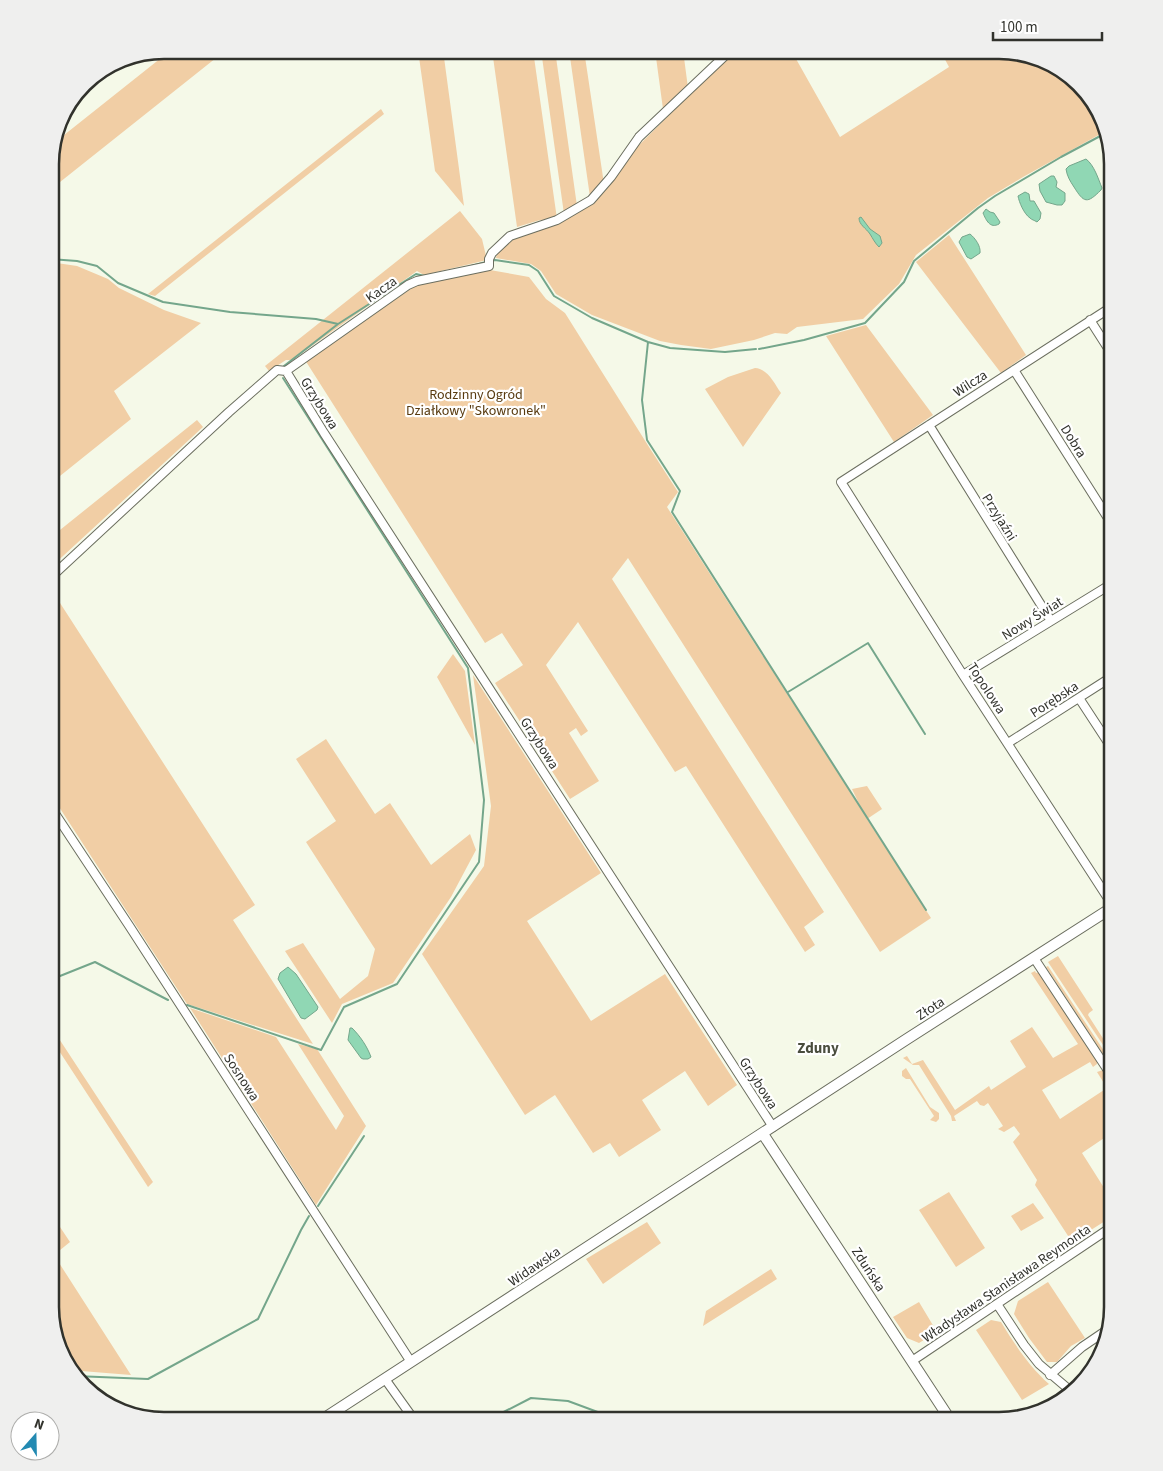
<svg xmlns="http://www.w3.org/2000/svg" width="1163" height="1471" font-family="'Source Sans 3',sans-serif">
<rect width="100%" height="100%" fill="#f5f9e8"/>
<path fill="#f1cea5" d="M171 50H226L50 190V156L54 143Z
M418 50H443L464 206 435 171Z
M492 50H533L557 219 540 220 517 227Z
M541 50H555L577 206 564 214Z
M569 50H584L604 184 590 197Z
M655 50H683L688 88 663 109Z
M735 50H791L840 137 949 67 940 50H1007L1057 65 1094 101 1104 132 1023 177 988 198 916 255 899 284 863 319 797 327 787 334 775 333 754 340 711 349 681 345 660 341 592 315 556 294 541 271 531 264 496 258 497 252 512 239 558 223 588 207 607 189 636 148Z
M381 109 384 114 155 296 148 294Z
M460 211 482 239 487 260 424 275 417 271 292 360H286L269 371 265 366Z
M949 235 1026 355 1001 373 916 262Z
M50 262 77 266 108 279 119 288 164 310 201 323 114 391 131 419 50 484Z
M490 270 529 277 546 299 565 313 649 447 678 492 667 507 863 812 852 789 867 786 882 809 867 819 931 918 880 952 628 558 612 579 824 912 804 927 815 945 805 952 686 766 675 772 578 622 546 665 588 731 581 736 576 728 569 733 599 781 570 799 495 683 523 665 502 633 485 643 305 360 415 286Z
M866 325 933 415 894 442 826 336Z
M755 368C768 369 774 383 781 393L743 447 705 389 728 377Z
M197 420 203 427 50 568V538Z
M50 589H51L255 905 233 920 313 1044 187 1004 50 793V658L59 652 50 638Z
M453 654 465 671 475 745 437 677Z
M473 675 601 873 527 921 591 1021 665 974 737 1085 708 1106 685 1071 642 1100 661 1130 619 1157 610 1143 593 1153 555 1095 525 1115 422 954 484 866 491 806Z
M326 739 375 814 390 803 431 865 470 834 476 850 451 897 393 983 342 1004 332 1023 285 951 303 943 340 999 368 976 375 949 306 842 336 821 296 759Z
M1058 956 1093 1010 1089 1013 1088 1015 1113 1054V1060L1048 962Z
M1048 966 1112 1063 1108 1062 1046 967Z
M1035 971 1036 973 1039 972 1097 1061V1064L1093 1067 1090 1062 1042 1090 1060 1119 1107 1088 1097 1072 1103 1070 1113 1083 1107 1088 1113 1096V1132L1082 1153 1113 1202V1216L1072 1242 1035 1185 1037 1180 1013 1142 1020 1134 1014 1126 1004 1132 998 1129 1003 1126 988 1103 984 1106 980 1105 977 1101 954 1116 956 1121H952L951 1116 919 1065H913L903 1058 907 1056 912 1064 923 1060 955 1110 989 1086 991 1090 1026 1067 1010 1041 1032 1027 1053 1058 1078 1044 1031 973Z
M190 1008 276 1037 336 1130 344 1116 298 1044 317 1049 366 1126 316 1205Z
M50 1025 153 1182 148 1187 50 1037Z
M906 1068 930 1107 939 1113V1119L936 1122 930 1120 934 1116 910 1079H906L902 1076V1071Z
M949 1192 985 1248 956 1267 919 1210Z
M1033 1203 1044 1218 1021 1231 1011 1216Z
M50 1212 70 1242 54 1255 131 1375 69 1370 50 1308Z
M647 1222 661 1243 603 1284 586 1259Z
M771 1269 777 1279 703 1326 706 1311Z
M1048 1282 1085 1338 1071 1346 1057 1362H1047L1029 1338 1014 1314 1018 1301Z
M919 1302 937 1332 919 1343 907 1338 893 1317Z
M991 1320 1001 1322C1015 1345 1029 1366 1049 1384L1022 1400 976 1330Z"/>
<path fill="#90d7b4" stroke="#74a68b" d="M1086 159C1094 165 1098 178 1102 188L1101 190C1087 204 1084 203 1074 187 1070 181 1067 176 1066 169L1069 166Z
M1051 176H1054L1057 182 1056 187 1065 193V201L1062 205H1057L1046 202 1040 191 1039 184Z
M1025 192 1029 194 1030 201H1034L1041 213 1040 219 1037 222C1034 220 1032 220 1030 218 1024 214 1019 202 1018 196Z
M986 209 990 212 994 213 1000 222 999 224C990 229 986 220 983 213Z
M861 217 870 229 880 236 882 243 879 247C875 243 873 239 870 234 866 228 859 225 859 218Z
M970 234C975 238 981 246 980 253L971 259 967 257 959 242 962 237Z
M288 967 296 974 318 1007 317 1010 305 1019 301 1018 278 979 280 973Z
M350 1028H352C360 1036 367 1046 371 1057L368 1059H363L361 1058 348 1040Z"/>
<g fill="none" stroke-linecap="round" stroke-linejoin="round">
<path stroke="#74a68b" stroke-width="2" d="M50 259 77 261 97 266 118 283 163 302 230 312 316 319 338 324 416 274 425 276
M492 261 495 260 529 265 538 271 554 296 592 318 648 342 670 348 725 352 756 349
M471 266 486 262
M648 342 642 400 647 440 680 491 672 512 926 910
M759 349 804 340 865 323 904 282 914 261 978 208 995 196 1061 157 1104 134
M284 366 338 324
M788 692 868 643 925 734
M50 980 95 962 168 1000
M187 1005 321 1050 344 1007 397 984 479 862 484 800 468 668 283 378
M318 1206 364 1136
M75 1376 148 1379 258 1319 301 1230 309 1216
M486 1421 531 1398 568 1401 622 1421"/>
<defs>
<path id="minor" d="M1090 320 1113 356
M1014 370 1113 526
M286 371 324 433 773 1127
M929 425 1051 621
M50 578 229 412 277 370 286 371 408 285 417 281 489 266V259L492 253 510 236 557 220 591 200 611 177 639 137 731 50
M963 675 1113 583
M1079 698 1113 750
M1008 743 1113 676
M50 806 130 927 411 1362
M1113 906 963 675 841 482 1113 306
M1034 958 1113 1078
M997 1304 1024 1345 1039 1364 1072 1392
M912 1361 1113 1226
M1050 1375 1082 1347 1107 1330
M385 1379 415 1421"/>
<path id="tertiary" d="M763 1134 951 1421
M320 1421 907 1039 1113 907"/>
</defs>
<use href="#minor" stroke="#6b6e5f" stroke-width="10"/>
<use href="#tertiary" stroke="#6b6e5f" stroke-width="12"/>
<use href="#minor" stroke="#fff" stroke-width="8"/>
<use href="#tertiary" stroke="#fff" stroke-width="10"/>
</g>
<g text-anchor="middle" stroke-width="4.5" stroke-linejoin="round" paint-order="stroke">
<g font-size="14" fill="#31322c" stroke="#fff">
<text transform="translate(381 289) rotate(-35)" y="5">Kacza</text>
<text transform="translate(970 383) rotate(-33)" y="5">Wilcza</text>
<text transform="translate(320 403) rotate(58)" y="5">Grzybowa</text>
<text transform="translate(1074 441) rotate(58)" y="5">Dobra</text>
<text transform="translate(1000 517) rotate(58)" y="5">Przyjaźni</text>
<text transform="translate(1032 618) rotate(-32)" y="5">Nowy Świat</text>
<text transform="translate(987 688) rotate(57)" y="5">Topolowa</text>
<text transform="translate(1054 699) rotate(-33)" y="5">Porębska</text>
<text transform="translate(540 743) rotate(57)" y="5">Grzybowa</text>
<text transform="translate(930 1008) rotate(-33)" y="5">Złota</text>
<text transform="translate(242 1077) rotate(57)" y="5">Sosnowa</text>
<text transform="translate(759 1083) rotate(57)" y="5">Grzybowa</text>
<text transform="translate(534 1266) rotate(-34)" y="5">Widawska</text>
<text transform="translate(869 1269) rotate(57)" y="5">Zduńska</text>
<text transform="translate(1006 1283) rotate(-34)" y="5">Władysława Stanisława Reymonta</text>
</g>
<g font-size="14" fill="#583a0f" stroke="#fff">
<text x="476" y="399">Rodzinny Ogród<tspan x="476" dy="16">Działkowy "Skowronek"</tspan></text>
</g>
<g font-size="15" font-weight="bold" fill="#4a4d3e" stroke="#fff">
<text x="818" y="1053">Zduny</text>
</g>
</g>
<path d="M0 0H1163V1471H0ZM164 59H999A105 105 0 0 1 1104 164V1307A105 105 0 0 1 999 1412H164A105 105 0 0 1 59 1307V164A105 105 0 0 1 164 59Z" fill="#efefee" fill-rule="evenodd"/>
<path fill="none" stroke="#31322c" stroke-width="2.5" d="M164 59H999A105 105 0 0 1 1104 164V1307A105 105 0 0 1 999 1412H164A105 105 0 0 1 59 1307V164A105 105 0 0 1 164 59Z"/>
<g transform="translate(35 1436) rotate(20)"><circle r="24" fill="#ffffff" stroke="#adadab"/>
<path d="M0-4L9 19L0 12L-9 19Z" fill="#238ab2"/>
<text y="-8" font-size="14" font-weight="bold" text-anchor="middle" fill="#31322c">N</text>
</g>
<path d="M993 32v8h109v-8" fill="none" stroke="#31322c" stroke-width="2.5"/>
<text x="1000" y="32" font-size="15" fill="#31322c" stroke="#ffffff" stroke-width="4" paint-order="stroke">100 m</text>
</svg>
